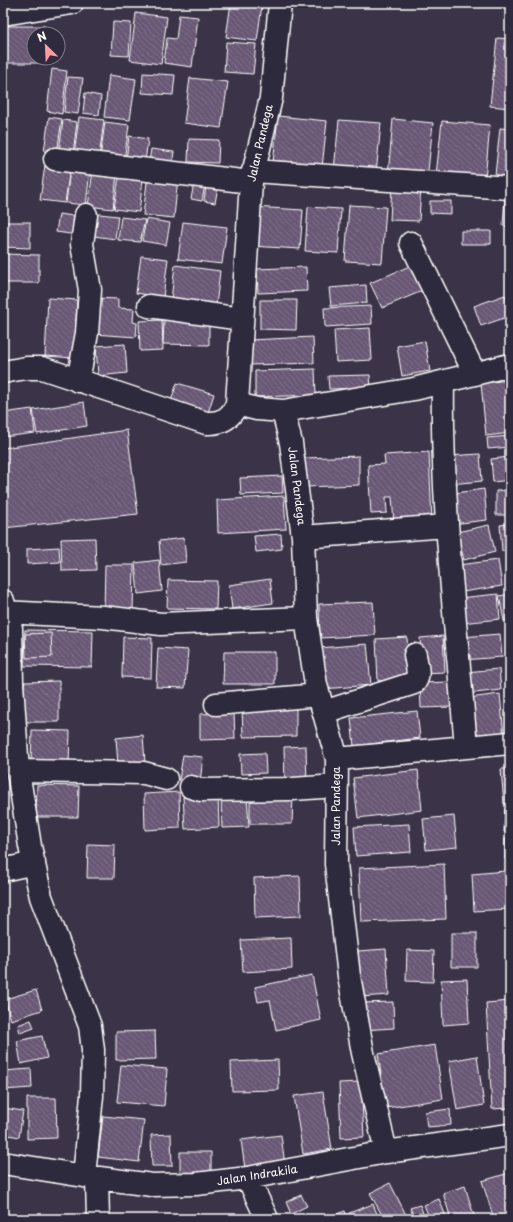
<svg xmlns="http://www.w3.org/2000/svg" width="513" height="1222" font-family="'Playpen Sans',sans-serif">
<defs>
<pattern id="building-back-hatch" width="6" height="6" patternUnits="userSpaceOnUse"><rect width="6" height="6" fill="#695975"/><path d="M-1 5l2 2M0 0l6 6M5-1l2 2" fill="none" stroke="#80728a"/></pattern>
</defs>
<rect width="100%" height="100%" fill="#3b3348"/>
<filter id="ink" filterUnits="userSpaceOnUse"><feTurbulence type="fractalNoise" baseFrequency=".025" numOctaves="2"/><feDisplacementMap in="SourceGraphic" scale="8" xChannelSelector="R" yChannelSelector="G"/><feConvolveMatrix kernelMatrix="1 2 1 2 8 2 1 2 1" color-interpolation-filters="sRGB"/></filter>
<g filter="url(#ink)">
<path fill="url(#building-back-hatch)" stroke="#fff" d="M231 3 262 5 257 41 226 37Z
M136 13 167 17 161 64 130 60Z
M179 15 198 17 192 67 164 63 167 38 176 39Z
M113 22 131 23 129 56 111 55Z
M3 26H45V34H34V58H45V63H3Z
M497 38 510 39V108L490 106Z
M226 42 256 44 253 74 224 72Z
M52 69 67 71 62 114 47 111Z
M143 73 175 75 173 95 142 93Z
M109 75 136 79 130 120 104 117Z
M68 77 83 78 78 114 64 112Z
M190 78 228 82 221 128 184 123Z
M85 93 101 96 99 115 83 113Z
M278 116 327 121 322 168 273 163Z
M49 117 62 119 57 153 44 151Z
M79 117 104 120 99 158 74 155Z
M393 119 433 123 427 180 388 176Z
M63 120 77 122 73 154 59 152Z
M339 120 381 123 376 174 334 170Z
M442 121 490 125 485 180 436 175Z
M105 122 129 125 124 161 100 158Z
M500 128 510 129V176L495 175Z
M129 136 148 139 145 162 126 160Z
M189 139 219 140 218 163 188 162Z
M151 149 174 152 171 171 148 168Z
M45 165 70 168 65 203 40 200Z
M70 168 90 171 86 205 66 203Z
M93 171 117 174 113 209 88 206Z
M148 174 178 177 174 218 143 215Z
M119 176 143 179 139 212 114 209Z
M194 183 205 185 202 201 191 199Z
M392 185 421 186 419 221 390 220Z
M206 186 218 187 215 203 204 201Z
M505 198H510V227L503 226Z
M430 201H451V214L430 213Z
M349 205 386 207 382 263 345 261Z
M253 207 303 210 300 249 251 246Z
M308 207 341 209 338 253 305 251Z
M90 213 118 216 115 239 87 235Z
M59 214 81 217 78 235 56 232Z
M121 217 145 220 140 242 118 240Z
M146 219 170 223 166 245 142 241Z
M3 222H30V248L3 247Z
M183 222 227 227 222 264 178 259Z
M461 231H491V244H461Z
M3 254 39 255V283H3Z
M141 256 168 259 163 297 136 293Z
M175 265 220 271 216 306 171 300Z
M412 265 422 291 382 308 370 283Z
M306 267 307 291 258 293 257 269Z
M366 285 367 303 331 306 329 288Z
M505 295 510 311V316L481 326 474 306Z
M48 298 77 300 74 358 45 356Z
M96 298 118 299V308L134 309 133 322 137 323 136 337 93 334Z
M260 300H297L296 330 260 329Z
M371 306 372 324 325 327 324 308Z
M162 320 163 350 140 351 139 321Z
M164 320H209V345L163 344Z
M370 328 372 360 336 362 334 330Z
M313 337 314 363 250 365 249 340Z
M425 341 430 371 402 376 397 346Z
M125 344 127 373 98 376 96 346Z
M315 369 316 395 255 397V371Z
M370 375 371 388 329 389 328 376Z
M510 380V433L486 436 481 383Z
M177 383 214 394 206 419 169 407Z
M84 402 87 426 37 434 33 410Z
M32 409 35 433 3 437V413Z
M127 430 138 514 3 528V448Z
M510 436V447L488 449 487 438Z
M429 452 432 522 394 523 392 497H386L387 513 371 514 368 465 385 464 384 455Z
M480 454 482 481 450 484 448 456Z
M359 456V485L305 487 304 458Z
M510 457V480L493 482 491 459Z
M282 476 283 493 241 495 240 478Z
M484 489 487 520 452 524 448 494Z
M510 490V515H496V491Z
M284 496 286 529 218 533 217 500Z
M510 524V551H502L500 525Z
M489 525 495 552 464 560 457 532Z
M281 534 282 549 256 552 254 536Z
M95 538 96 570 62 571 61 539Z
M184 538 186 562 161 565 159 541Z
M59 547 60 562 27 564V549Z
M510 559V580L508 560Z
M159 560 162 591 138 594 135 563Z
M498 560 502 586 462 592 458 565Z
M105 565H134L133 612H104Z
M270 579 273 603 232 609 229 585Z
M168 580 217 581 216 609 167 608Z
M498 594 500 619 461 623 459 598Z
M510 594V620L504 621 499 596Z
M373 602 375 635 320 638 319 604Z
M25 630 93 631 92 667 24 666Z
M51 633 52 657 26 658 25 634Z
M500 634 502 657 463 660 461 637Z
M443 636 445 672 422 673 420 638Z
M123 637 152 638 151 678 122 677Z
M407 637 409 679 378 681 376 639Z
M367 644 371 685 323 689 319 648Z
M158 648 188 650 185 688 156 687Z
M224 652H275V684H223Z
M499 669 501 690 466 694 465 672Z
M59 681V722H24V682Z
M450 682 451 707 421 708 420 683Z
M500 694 504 736 472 739 469 698Z
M296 707V736L243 737 242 708Z
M417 711 420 738 354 746 351 718Z
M234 713 235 739 200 740V714Z
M32 730 70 731 69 765H31Z
M143 735 145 763 118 765 116 738Z
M306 746 307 786 285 787 284 747Z
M265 753 266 773 241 774 240 754Z
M183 755 203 757 200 783 179 780Z
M501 769H510V804H504Z
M418 770 422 810 358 818 353 778Z
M37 785 79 786 78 817H36Z
M179 792 180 828 145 830 144 794Z
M250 794H293L292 824H250Z
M218 795 219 827 185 829 183 797Z
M247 796 249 827 222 828 221 797Z
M505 809H510V832H504Z
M454 816 457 847 426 850 423 819Z
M409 824 411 852 356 856 354 827Z
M505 839H510V859H505Z
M88 844 115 845 114 878H87Z
M444 864 446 919 361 922 359 868Z
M505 871 508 909 474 911 472 874Z
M300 876 301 916 255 918 254 878Z
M451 933H477V967H451Z
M291 938 292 969 243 972 241 940Z
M386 949 389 995 361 997 358 951Z
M407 950 434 951 433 982 406 981Z
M312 975 321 1020 276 1030 270 1000 258 1002 255 987Z
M467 979 469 1023 443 1025 441 980Z
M36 990 42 1010 11 1020 5 999Z
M510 1001V1108L492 1109 486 1003Z
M393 1002 394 1028 362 1030 361 1003Z
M31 1020 34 1028 20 1033 18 1025Z
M155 1031 156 1059 116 1060V1032Z
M42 1036 47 1058 21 1064 17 1041Z
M435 1045 443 1099 386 1108 378 1054Z
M477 1056 484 1105 457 1110 449 1061Z
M278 1060 279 1090 232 1091 231 1062Z
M121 1065 167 1069 164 1106 117 1102Z
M31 1069 32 1088 3 1090V1071Z
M361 1082 364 1137 341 1138 339 1083Z
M323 1092 332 1149 303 1154 294 1096Z
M27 1098H56L57 1138 27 1139Z
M3 1108 23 1111 19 1137 3 1134Z
M450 1109 451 1125 427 1127 425 1112Z
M103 1116 144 1120 139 1162 98 1157Z
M171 1134 172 1166H152L151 1135Z
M281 1135 285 1165 245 1169 241 1140Z
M180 1152H211V1174H180Z
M509 1173 510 1219H494L482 1181Z
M390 1183 408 1219H384L370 1193Z
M465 1186 475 1219H451L443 1193Z
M301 1195 307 1206 291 1214 286 1202Z
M439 1199 447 1219H430L424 1205Z
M373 1204 379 1219H351L349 1213Z
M420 1205 425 1219H415L410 1208Z
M345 1211 348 1219H324Z
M72 1217V1219H35V1218Z"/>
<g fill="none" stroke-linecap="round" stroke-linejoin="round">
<defs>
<path id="minor" d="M280 3 271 98 251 182 237 404 257 409 283 411 414 389 510 365
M3 14 72 3
M55 159 251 182
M253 171 510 188
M411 243 475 374
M149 306 242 319
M3 372 26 368H42L206 423C221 424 231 418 237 404
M78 381 87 333 90 290 82 244 86 215
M443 382C441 504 456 625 466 747
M283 411 291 443 303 537 306 618 316 685 337 759 336 864 349 976 363 1053 386 1152
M303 537 446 526
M3 601 11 628 12 684 18 771 30 846 41 897 90 1026 93 1050 92 1096 84 1176
M3 612 103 617 161 624 306 618
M216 704 319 695
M324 712 414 683C421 676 416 663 415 655
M337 759 510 743
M18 771 144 773 166 779
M191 787 201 790 293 789 337 786
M3 870 34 863
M3 1163 84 1176 152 1185 196 1184 248 1178 386 1152 510 1135
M97 1178 98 1219
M248 1178 267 1219"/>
</defs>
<use href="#minor" stroke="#fff" stroke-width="25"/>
<use href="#minor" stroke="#2f2a3d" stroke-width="22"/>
</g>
</g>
<g text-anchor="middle" stroke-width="3" stroke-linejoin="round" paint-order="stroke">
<g font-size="11" fill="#fff" stroke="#2f2a3d">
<text transform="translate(260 143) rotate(-77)" y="4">Jalan Pandega</text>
<text transform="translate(297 486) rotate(83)" y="4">Jalan Pandega</text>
<text transform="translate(336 806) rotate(-90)" y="4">Jalan Pandega</text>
<text transform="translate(257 1175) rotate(-9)" y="4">Jalan Indrakila</text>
</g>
</g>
<rect width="513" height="1222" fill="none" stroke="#2f2a3d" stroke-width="16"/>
<rect x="8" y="8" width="497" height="1206" fill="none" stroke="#fff" stroke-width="1.5" filter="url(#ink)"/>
<g transform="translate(46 46) rotate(336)"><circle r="19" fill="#2f2a3d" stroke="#827f8b"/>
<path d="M0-3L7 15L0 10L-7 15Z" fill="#ff9aa2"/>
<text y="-6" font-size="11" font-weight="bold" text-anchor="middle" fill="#ffffff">N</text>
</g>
</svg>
